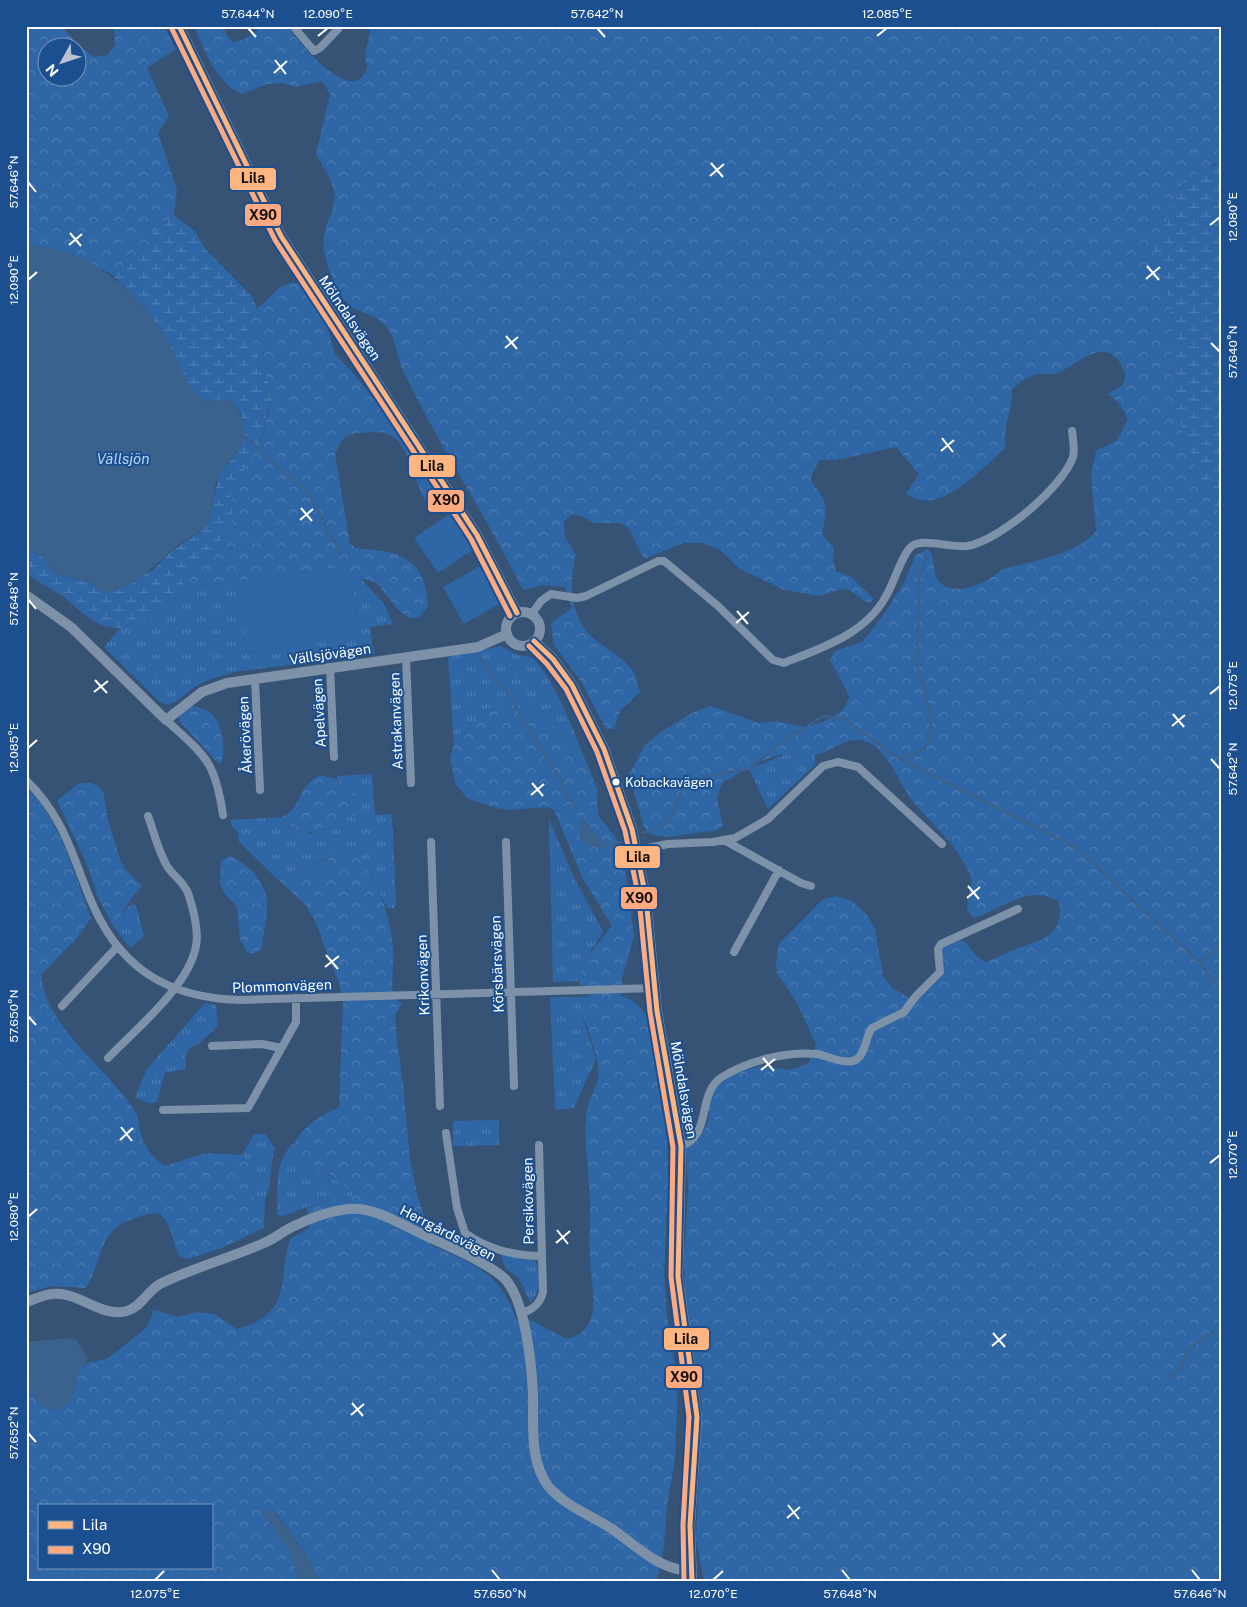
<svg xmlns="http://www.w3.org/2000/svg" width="1247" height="1607" font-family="'Public Sans',sans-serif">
<defs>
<pattern id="grass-tufts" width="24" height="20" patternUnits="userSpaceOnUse" patternTransform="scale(1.25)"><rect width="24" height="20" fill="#2f66a5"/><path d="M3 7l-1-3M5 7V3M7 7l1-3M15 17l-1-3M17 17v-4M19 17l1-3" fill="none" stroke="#4e7db2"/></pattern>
<pattern id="forest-crowns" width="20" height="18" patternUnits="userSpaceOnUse" patternTransform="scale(1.25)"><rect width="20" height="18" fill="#2f66a5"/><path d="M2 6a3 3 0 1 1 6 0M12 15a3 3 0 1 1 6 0" fill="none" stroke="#4e7db2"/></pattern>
<pattern id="wetland-marsh" width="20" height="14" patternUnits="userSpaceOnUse" patternTransform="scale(1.25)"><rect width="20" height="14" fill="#2f66a5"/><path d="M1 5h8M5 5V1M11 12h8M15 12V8" fill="none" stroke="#4e7db2"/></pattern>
</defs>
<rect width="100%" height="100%" fill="#365274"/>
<path fill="url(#grass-tufts)" d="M349 566 384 604 393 624 370 627 374 654 234 672C221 676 208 679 196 686 186 693 179 702 166 705L159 701 104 647 120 628 137 623 174 599 184 587 236 582 247 653 360 636Z
M501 646 518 655 532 657C557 685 569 720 583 754L569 745 555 728 472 724 454 744 448 657Z
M786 754 815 755V765L768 809 749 769Z
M372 774 375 815 392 814 396 904 393 909 387 908 371 874 345 852 276 878 239 842 237 831 232 827 231 820 282 817 289 827 309 834 343 817 355 816 346 786 337 779V776Z
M549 819 574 877 603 932 587 957 578 981 553 982Z
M133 904 136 905 144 936 130 948 112 924C122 919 124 908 133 904Z
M550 997H589L583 1018 596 1059 574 1108 555 1110Z
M205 1003 216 1005 218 1026C213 1030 208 1036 203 1040 187 1051 185 1048 186 1069L165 1073 157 1102 150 1104 135 1097 147 1069Z
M499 1120V1145L453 1146V1121Z
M254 1134H265L275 1148C269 1164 273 1184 265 1200H254L251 1165 242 1155Z
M294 1143C302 1164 315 1166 332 1177 342 1182 349 1191 358 1197L324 1201 283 1216 277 1215C278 1189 273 1161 294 1143Z
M500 1253 536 1261C540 1274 542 1293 530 1302L519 1278 506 1269Z"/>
<path fill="url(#forest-crowns)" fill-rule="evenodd" d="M26 26H65L64 29 78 45 94 57 107 55 115 45 114 26H164L176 49 147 68 169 116 158 133 177 190 174 215 157 228 132 262 111 274C85 261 57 246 26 246ZM48 48H78V78H48Z
M194 26H223L227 36 233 42C246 40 253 35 262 26H287C298 41 342 95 361 78 363 76 366 71 367 68 368 65 365 60 365 57 366 47 370 37 370 26H1221V162L1213 164 1153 252 1171 304 1173 402 1196 468 1221 516V1581H704L696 1539 702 1406 685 1295 684 1257 688 1190 686 1147 698 1140 705 1129 709 1117 708 1101 711 1092 731 1074 761 1066 791 1070 809 1063 816 1044 796 1001 777 973 776 962 779 944 822 900 836 896 852 901 867 915 875 929 883 976 892 988 914 1000 938 970 939 954 945 943 962 940C973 948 973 957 986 962 997 958 1007 952 1018 948 1044 939 1064 935 1059 902 1030 882 1001 910 974 918L967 910C967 898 974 884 969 873 956 843 931 824 911 799 898 782 887 747 864 741 844 736 832 753 814 755 805 757 796 753 787 754 769 754 739 774 722 783L717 798 723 825 718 830 666 837 650 834 644 827 629 774 645 745 662 731 692 713 710 706 759 723 777 721 804 727 823 722 842 711 850 697 830 660 835 651 862 642 882 617 904 583 916 555 928 549C936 558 932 569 937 579 950 600 989 583 1001 570 1030 561 1078 555 1096 531L1091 474 1096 451 1117 440 1128 419 1119 403 1108 394 1123 385 1126 375C1122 365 1116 352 1103 352 1088 351 1071 368 1057 373 1052 375 1047 373 1042 374 1031 374 1019 382 1012 390 1013 410 1002 426 1006 447 988 464 948 506 921 500 916 499 911 496 906 494L919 474 896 447 836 460H820C803 486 814 479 823 499 828 509 824 524 822 535L834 548 833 560 836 571 851 577 873 598 871 603 864 601 851 591 842 589 819 596 784 590 740 569 720 550 704 543H683L644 559 629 529 621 523H593L582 516 573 514 564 521 565 537 576 555C568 586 570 620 597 641 619 658 635 662 640 692L620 711 614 729H606L580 680 554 645 551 623 572 608 565 587 543 585 523 590C486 516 440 447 404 373 397 360 397 343 389 330 377 310 351 317 340 293 331 276 321 255 324 235 327 219 339 206 333 188 330 176 322 165 316 154L330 94 322 81 296 87 283 83 267 84 242 94C217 85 204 49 194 26Z
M289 283H298L309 289 325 319 335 354 353 373 372 397 406 432 432 469 436 492 425 500C414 481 409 442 388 434 381 431 369 433 361 433 345 433 339 442 335 456L350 543 355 548C399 552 425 555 428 607L418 618H409L398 610 377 583 358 577 349 566 236 582 184 587 183 578 193 562 210 552 233 517 231 493 261 440 268 414 271 396 248 333V321L257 309 279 288Z
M505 704 540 719 555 728 569 745 583 754 598 791 597 806 599 817 614 835 623 852 634 936 622 979 621 996C635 1000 639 1005 647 1017L667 1131 668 1182 664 1275 667 1314 678 1387 675 1460 667 1505 664 1547 657 1581H319L310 1560 275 1511C270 1535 280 1532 289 1550 294 1560 295 1571 299 1581H26V1369L51 1410C73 1406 75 1388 79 1370L87 1363 107 1359 146 1328 154 1310 178 1317 196 1312 214 1314 237 1329C293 1313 277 1283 290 1239L310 1227 307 1208C324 1201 338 1196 357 1197 349 1190 341 1182 332 1176 315 1166 302 1164 294 1143 306 1125 319 1115 339 1108L343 1003 340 986 315 921 305 904 276 878 293 872 294 875 329 864 328 859 345 852 353 853C379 878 389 913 393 948 394 965 391 981 393 998L402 1003 395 1015 396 1031 403 1084 410 1159 418 1198 429 1230V1244C472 1263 502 1273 517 1321L531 1320 567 1339C577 1337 586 1331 590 1321 597 1302 591 1281 590 1261 589 1241 590 1221 590 1201 589 1173 584 1145 586 1117 586 1102 597 1089 598 1078 601 1054 584 1028 581 1004L589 997 578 981 587 957 612 926 583 879 554 810 548 807 510 810 496 808 467 798 456 785 450 759 454 744 472 724 491 707ZM39 1506H211V1568H39Z
M191 705C197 707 208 710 213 715 222 725 227 753 220 765L181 723 178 717Z
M320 775 340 780 354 794 355 816C325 819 305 852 282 817 305 806 294 789 320 775Z
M79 783H90L98 786 103 792 108 820 120 859 125 869 142 886 132 897 118 921 112 924 98 897 86 862 57 801Z
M32 792C62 828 75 874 91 918L77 938 41 975C48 1031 106 1066 135 1111 138 1116 139 1124 140 1130 143 1145 151 1157 165 1166L205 1153 242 1155 251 1165 254 1199 265 1200 264 1228 219 1249 188 1259 179 1256C173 1243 172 1228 163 1217 158 1211 152 1213 145 1215 96 1227 107 1251 86 1288L51 1286 26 1293V796Z
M230 856C247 863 265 881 267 901 268 915 263 934 262 949L253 954 247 952 240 939 237 907 224 893 220 883 221 860Z"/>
<path fill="url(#wetland-marsh)" d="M1221 162V516L1196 468 1173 402 1171 304 1153 252 1184 180Z
M174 215 195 231 206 250 253 297 257 309 248 321V333L267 377 271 396 261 440 231 493 233 517 227 532 210 552 193 562 183 578 184 587 174 599 154 615 137 623 120 628 103 626 83 614 64 597 26 574V549L42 556 53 573 91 583 103 593 153 570 170 552 200 532 209 520 219 474 238 452 244 436 241 414 230 399 204 401 189 387 168 341 144 307 111 274 132 262 157 228Z"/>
<path fill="#2f66a5" d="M451 513 474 549 438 573 414 538Z
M349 566 360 637 247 653 236 582Z
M480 566 501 603 464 624 443 587Z
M328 859 329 864C321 879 309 885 294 875L293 872 297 870Z"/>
<path fill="#3b618d" d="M26 246C87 246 136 290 167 339 182 364 179 378 204 401L230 399C243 416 251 434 236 454 231 461 223 467 219 474 212 488 215 509 208 522 200 534 189 538 178 545 151 566 139 588 103 593L91 583 53 573 42 556 26 549Z
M581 816 599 839 606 843 601 848 590 847 580 839Z
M68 1338 77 1341 88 1359C86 1364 81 1367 79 1371 74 1383 77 1398 64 1406 44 1419 27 1394 30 1376L26 1369V1342Z
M268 1510 274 1511 310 1560 319 1581H299C295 1570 293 1557 287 1547 279 1534 269 1525 263 1512Z"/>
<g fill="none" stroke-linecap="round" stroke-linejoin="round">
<path stroke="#3b618d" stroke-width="2.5" d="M244 436 310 495 341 555
M476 655 483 661 510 696 576 808
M900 759 924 749 931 736V715L917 664 919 575 927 555
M663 826 668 823 684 785 704 777 749 769 787 739 823 716 843 718 900 759 1077 848 1200 963 1221 990
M642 833 656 828
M600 847 601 848 622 842
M1200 963 1221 946
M1169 1378 1182 1367 1188 1348 1221 1328"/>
<path stroke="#7d92a8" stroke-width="8" d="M293 26 314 51 320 48 338 29
M531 615 541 601 551 594 577 598 586 596 658 561H664L718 606 773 660 784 663C821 648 866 634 886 596 893 585 903 552 912 546 922 538 952 548 967 546 999 541 1063 487 1073 457 1075 449 1073 439 1072 431
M406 657 411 783
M330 667 334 757
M255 679 260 790
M166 720C205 756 215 760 223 815
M26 780C62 815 71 851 89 896 117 966 165 998 240 1000L655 988
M724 840 801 883 811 886
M431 842 440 1106
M506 842 514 1086
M637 850 668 844 713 842 735 838 768 819 823 766 838 762 858 767 942 844
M734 952 779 870
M62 1006 117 947
M212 1046 262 1044 281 1048
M108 1058C136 1029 189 986 196 946 199 930 193 908 188 893 183 881 173 876 167 866 158 851 154 832 148 816
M163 1110 248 1108 296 1022V998
M446 1133 457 1208 465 1233C486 1249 515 1256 542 1256
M681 1146C713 1135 696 1094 722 1077 747 1061 787 1051 817 1054 828 1056 847 1066 857 1059 866 1053 865 1037 872 1028L904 1012 916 996 940 972 938 949 941 944 1018 909
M521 1313C533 1310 540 1304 543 1292L539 1145"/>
<path stroke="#7d92a8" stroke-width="10" d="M179 26 281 236 477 535 517 613
M26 595 71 627 166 720 202 692 227 683 478 647 507 634
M506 629a17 17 0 1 1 34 0a17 17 0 1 1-34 0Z
M534 641 553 659 572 685 604 749 632 829 646 898 657 1011 681 1146 678 1277 697 1417 690 1525 692 1581
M26 1302C35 1299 43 1295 52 1294 79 1291 100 1318 127 1311 142 1307 148 1289 162 1283 195 1267 231 1258 264 1243 274 1239 282 1232 292 1227 308 1219 329 1211 348 1209 374 1206 402 1225 424 1235 446 1245 489 1263 505 1279 528 1304 534 1382 533 1416 533 1440 533 1465 548 1486 565 1506 591 1515 612 1529 638 1547 659 1570 691 1571"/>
<defs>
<path id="bus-1" d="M179 26 281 236 477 535 517 613
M534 641 553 659 572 685 604 749 632 829 646 898 657 1011 681 1146 678 1277 697 1417 690 1525 692 1581"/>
<path id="bus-2" d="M172 29 275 240 471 539 510 616
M529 646 547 664 566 689 597 752 625 831 639 899 650 1012 673 1147 671 1277 689 1417 683 1525 684 1581"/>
</defs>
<use href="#bus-1" stroke="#1b4f8f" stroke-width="9"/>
<use href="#bus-2" stroke="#1b4f8f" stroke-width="9"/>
<use href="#bus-1" stroke="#ffb580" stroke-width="5"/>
<use href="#bus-2" stroke="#ffa980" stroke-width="5"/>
</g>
<path fill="none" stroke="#fff" stroke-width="2" d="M248 28 256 37M597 28 605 37M318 36 328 28M877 36 887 28M275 60 286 74M274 73 287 61M711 163 723 177M710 176 724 164M28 182 36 192M1210 225 1220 217M70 233 81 246M69 245 82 234M1147 266 1159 280M1146 279 1160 267M28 280 37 272M506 336 517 349M1211 343 1220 352M505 348 518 337M942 438 953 452M941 451 954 440M301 508 312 521M300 520 313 509M28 599 36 609M737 611 748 624M736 623 749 612M95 680 107 693M94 692 108 681M1210 694 1220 686M1173 714 1184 727M1172 726 1185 715M28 748 37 740M1211 759 1220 769M532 783 543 796M531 795 544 784M968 886 979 899M967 898 980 887M326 955 338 969M325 967 339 956M28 1016 36 1025M763 1058 774 1071M761 1070 775 1059M121 1127 132 1141M120 1140 133 1128M1210 1163 1220 1155M28 1217 37 1209M557 1230 568 1244M556 1243 570 1231M993 1333 1005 1347M992 1346 1006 1334M352 1403 363 1416M351 1415 364 1404M28 1433 36 1442M788 1505 799 1519M787 1518 800 1507M492 1570 500 1580M842 1570 850 1580M1192 1570 1200 1580M155 1580 164 1571M713 1580 723 1571"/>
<circle fill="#fff" stroke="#1b4f8f" stroke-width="2" cx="616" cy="782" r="4.5"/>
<g text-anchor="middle" stroke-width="4" stroke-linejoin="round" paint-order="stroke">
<g font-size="13" fill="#fff" stroke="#1b4f8f" text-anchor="start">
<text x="625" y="787">Kobackavägen</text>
</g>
<g font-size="14" fill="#fff" stroke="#1b4f8f">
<text transform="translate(350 318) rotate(56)" y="5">Mölndalsvägen</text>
<text transform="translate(330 654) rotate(-8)" y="5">Vällsjövägen</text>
<text transform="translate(319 713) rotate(-93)" y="5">Apelvägen</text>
<text transform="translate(396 721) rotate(-92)" y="5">Astrakanvägen</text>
<text transform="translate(245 735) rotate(-93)" y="5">Åkerövägen</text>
<text transform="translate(497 964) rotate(-92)" y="5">Körsbärsvägen</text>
<text transform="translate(423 975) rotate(-92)" y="5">Krikonvägen</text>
<text transform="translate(282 986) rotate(-2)" y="5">Plommonvägen</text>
<text transform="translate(684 1090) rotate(80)" y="5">Mölndalsvägen</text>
<text transform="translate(528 1201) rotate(-91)" y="5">Persikovägen</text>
<text transform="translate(448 1233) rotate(27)" y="5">Herrgårdsvägen</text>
</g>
<g font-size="15" font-style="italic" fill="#b5d3f5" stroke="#1b4f8f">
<text x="123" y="464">Vällsjön</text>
</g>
</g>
<g stroke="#1b4f8f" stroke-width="2">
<rect x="229" y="167" width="48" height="24" rx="5" fill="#ffb580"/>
<rect x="244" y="203" width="38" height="24" rx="5" fill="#ffa980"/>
<rect x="408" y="454" width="48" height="24" rx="5" fill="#ffb580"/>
<rect x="427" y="489" width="38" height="24" rx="5" fill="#ffa980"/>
<rect x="614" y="845" width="47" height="24" rx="5" fill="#ffb580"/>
<rect x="620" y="886" width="38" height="24" rx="5" fill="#ffa980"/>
<rect x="663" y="1327" width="47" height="24" rx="5" fill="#ffb580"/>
<rect x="665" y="1365" width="38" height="24" rx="5" fill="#ffa980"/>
</g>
<g font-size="14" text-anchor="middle" font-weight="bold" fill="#111">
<text x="253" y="183">Lila</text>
<text x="263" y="220">X90</text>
<text x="432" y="471">Lila</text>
<text x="446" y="505">X90</text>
<text x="638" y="862">Lila</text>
<text x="639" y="903">X90</text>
<text x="686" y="1344">Lila</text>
<text x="684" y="1382">X90</text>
</g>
<rect width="1247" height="1607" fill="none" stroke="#1b4f8f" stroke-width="55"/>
<rect x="38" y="1504" width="175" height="65" fill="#1b4f8f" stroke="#7695bc"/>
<rect x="48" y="1521" width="25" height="8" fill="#ffb580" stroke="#7695bc"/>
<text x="82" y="1530" font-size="15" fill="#ffffff">Lila</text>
<rect x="48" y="1546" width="25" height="8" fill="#ffa980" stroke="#7695bc"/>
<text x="82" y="1554" font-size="15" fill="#ffffff">X90</text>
<g transform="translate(62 62) rotate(230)"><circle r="24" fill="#1b4f8f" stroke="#7695bc"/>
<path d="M0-4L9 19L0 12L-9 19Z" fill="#b9c2ce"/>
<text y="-8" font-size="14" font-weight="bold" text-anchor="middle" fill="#ffffff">N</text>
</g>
<rect x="28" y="28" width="1192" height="1552" fill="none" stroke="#fff" stroke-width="2"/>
<g font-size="12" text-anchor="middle" fill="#fff">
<text x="248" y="18">57.644°N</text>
<text x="328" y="18">12.090°E</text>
<text x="597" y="18">57.642°N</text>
<text x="887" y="18">12.085°E</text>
<text transform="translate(14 182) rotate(-90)" y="4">57.646°N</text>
<text transform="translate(1233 217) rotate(-90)" y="4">12.080°E</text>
<text transform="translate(14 280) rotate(-90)" y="4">12.090°E</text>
<text transform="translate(1233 352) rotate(-90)" y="4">57.640°N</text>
<text transform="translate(14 599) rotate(-90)" y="4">57.648°N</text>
<text transform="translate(1233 686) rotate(-90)" y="4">12.075°E</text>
<text transform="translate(14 748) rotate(-90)" y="4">12.085°E</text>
<text transform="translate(1233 769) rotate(-90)" y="4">57.642°N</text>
<text transform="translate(14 1016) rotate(-90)" y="4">57.650°N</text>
<text transform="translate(1233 1155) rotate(-90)" y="4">12.070°E</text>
<text transform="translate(14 1217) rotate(-90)" y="4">12.080°E</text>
<text transform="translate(14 1433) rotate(-90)" y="4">57.652°N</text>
<text x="155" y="1598">12.075°E</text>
<text x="500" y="1598">57.650°N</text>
<text x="713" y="1598">12.070°E</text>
<text x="850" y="1598">57.648°N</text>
<text x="1200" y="1598">57.646°N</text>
</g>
</svg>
